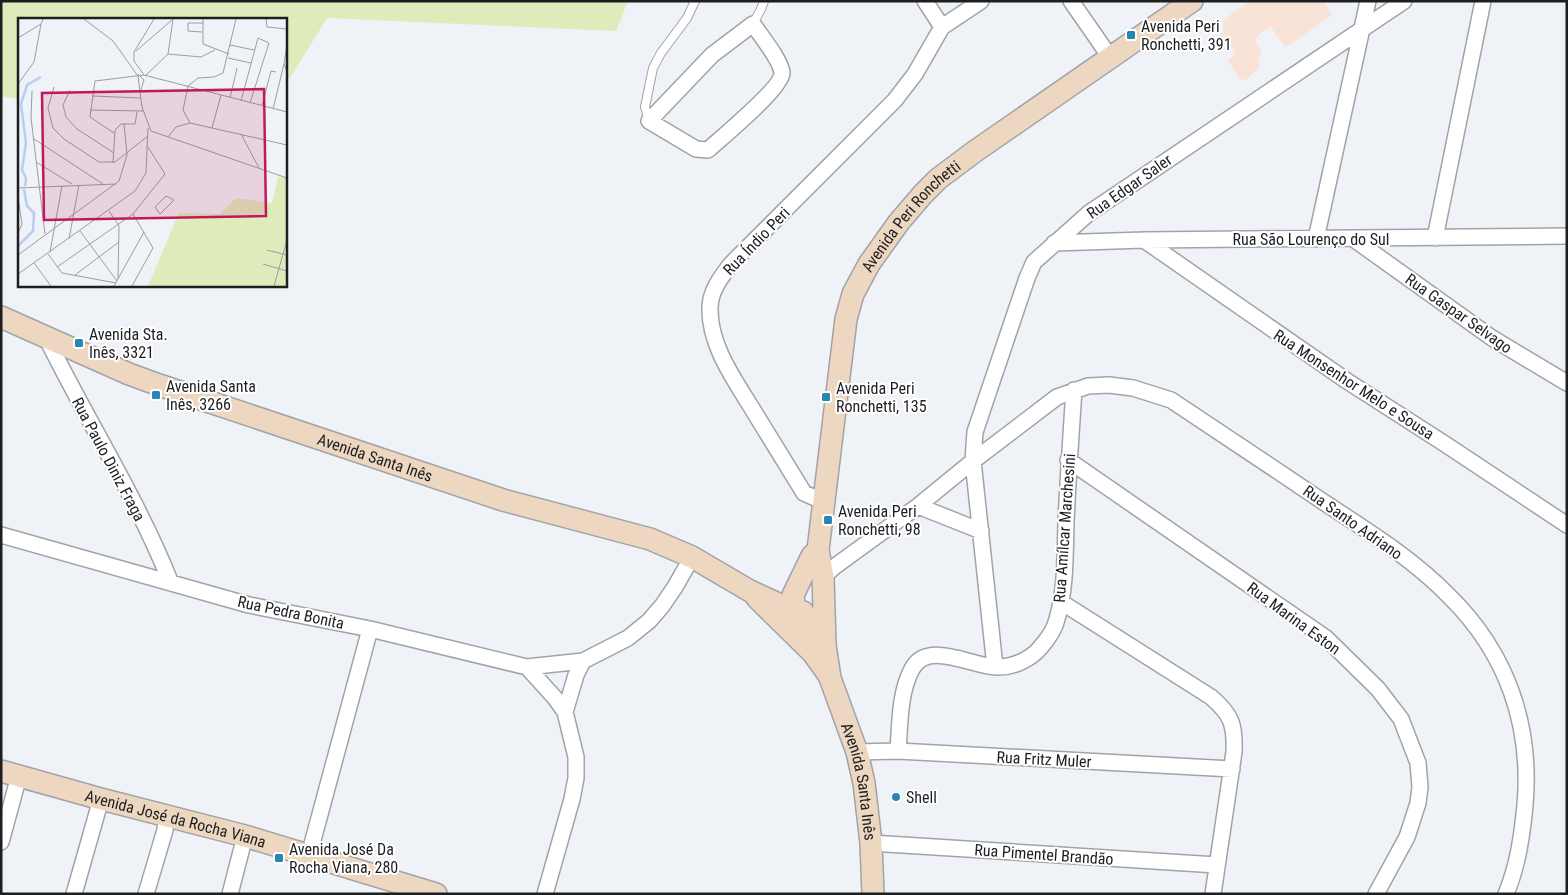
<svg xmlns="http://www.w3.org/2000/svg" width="1568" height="895" font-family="'Roboto Condensed',sans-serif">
<rect width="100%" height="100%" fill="#eff2f7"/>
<path fill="#f9e3d6" d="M1249 1H1323L1332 15 1285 48 1271 27 1262 32 1255 40 1262 52 1257 59 1260 67 1246 80 1239 79 1228 60 1235 54 1229 41 1225 40 1220 33 1224 32 1222 21Z"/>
<path fill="#deecbc" d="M1 1H628L616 31 327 18 292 75 285 80V19H19V99L1 96Z"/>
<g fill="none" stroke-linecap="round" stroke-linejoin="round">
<defs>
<path id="lane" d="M753 24 761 9 764 1
M649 121 645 107 653 68 661 53 687 18 695 1"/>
<path id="street" d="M1071 1 1110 57
M753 24C760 35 781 60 782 73 782 88 721 138 708 150L696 149 649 121 712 55Z
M942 27 981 1
M1435 238 1483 1
M1316 239 1368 1
M1144 240 1347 381 1445 444 1567 525
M1355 240 1492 338 1567 383
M1054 243 1144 240 1567 236
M46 337C86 419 136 496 170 581
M1068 460 1326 638 1378 689 1401 719 1418 763 1420 787 1418 803 1407 837 1376 894
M824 502 804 493C788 467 772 441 756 415 737 383 709 347 710 308 710 291 721 277 731 264L895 100 915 74 942 27 925 1
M918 506 981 531
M1 535 249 605 370 629 527 667 583 661 628 638 649 621 662 606 675 587 692 557
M823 577 834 567 918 506 973 461 1057 397 1088 386 1109 385 1133 388 1171 400C1222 434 1272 467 1322 501 1366 530 1412 558 1449 596 1507 653 1532 725 1525 805 1522 836 1518 865 1506 894
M1061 602 1211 697C1232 715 1235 725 1234 752L1213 894
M527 667 555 698 565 712 576 757V778L572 799 545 894
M995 667 973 461 975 432 1027 278 1034 262 1089 213 1404 1
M565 712 576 675 583 661
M898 751C900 725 899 693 912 669 927 639 973 667 996 667 1011 668 1030 660 1040 648 1047 640 1055 629 1057 619 1066 588 1065 554 1066 522 1068 478 1071 434 1074 390
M857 752 898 751 1232 769
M1 842 19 776
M871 843 1217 865
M309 855 370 629
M74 894 101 799
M146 894 165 830 166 816
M230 894 245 836"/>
<g id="secondary">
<path id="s1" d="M1 317 129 374 159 385 503 500 650 539 692 557 750 591 776 603 803 612 825 645 830 678 857 752 864 783 871 843 873 894"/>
<path d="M757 598 813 653 828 674"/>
<path d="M796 620 793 595 812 556 818 550"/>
<path id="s2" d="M825 644 823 577 818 550 846 319 853 294 869 264 899 222 923 194 938 179 974 152 1192 1"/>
<path id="s3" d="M1 771 101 799 245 836 436 894"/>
</g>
</defs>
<use href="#lane" stroke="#a1a3a8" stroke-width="10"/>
<use href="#street" stroke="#a1a3a8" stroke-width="18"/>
<use href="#secondary" stroke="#a1a3a8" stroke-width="24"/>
<use href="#lane" stroke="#fff" stroke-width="8"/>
<use href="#street" stroke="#fff" stroke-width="15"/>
<use href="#secondary" stroke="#eed7c0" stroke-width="21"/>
</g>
<g fill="#2786b2" stroke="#fff" stroke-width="2">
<rect x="1126" y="30" width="10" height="10" rx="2.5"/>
<rect x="74" y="338" width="10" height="10" rx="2.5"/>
<rect x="151" y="390" width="10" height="10" rx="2.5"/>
<rect x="821" y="392" width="10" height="10" rx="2.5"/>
<rect x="823" y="515" width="10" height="10" rx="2.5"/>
<circle cx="896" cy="797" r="5"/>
<rect x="274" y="853" width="10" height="10" rx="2.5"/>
</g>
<g text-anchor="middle" stroke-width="4" stroke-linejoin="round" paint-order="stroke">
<g font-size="16" fill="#1d1e20" stroke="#fff" text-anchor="start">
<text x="1141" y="32">Avenida Peri<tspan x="1141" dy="18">Ronchetti, 391</tspan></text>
<text x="89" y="340">Avenida Sta.<tspan x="89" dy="18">Inês, 3321</tspan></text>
<text x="166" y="392">Avenida Santa<tspan x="166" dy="18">Inês, 3266</tspan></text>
<text x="836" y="394">Avenida Peri<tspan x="836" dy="18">Ronchetti, 135</tspan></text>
<text x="838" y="517">Avenida Peri<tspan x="838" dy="18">Ronchetti, 98</tspan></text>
<text x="906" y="803">Shell</text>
<text x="289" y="855">Avenida José Da<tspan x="289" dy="18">Rocha Viana, 280</tspan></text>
</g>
<g font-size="16" fill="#1d1e20" stroke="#fff">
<text transform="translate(1129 186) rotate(-35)" y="6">Rua Edgar Saler</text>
<text dy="6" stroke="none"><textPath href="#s2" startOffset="451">Avenida Peri Ronchetti</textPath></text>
<text x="1311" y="245">Rua São Lourenço do Sul</text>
<text transform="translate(756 241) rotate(-46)" y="6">Rua Índio Peri</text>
<text transform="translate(1459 313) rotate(35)" y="6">Rua Gaspar Selvago</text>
<text transform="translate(1354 384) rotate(33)" y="6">Rua Monsenhor Melo e Sousa</text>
<text dy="6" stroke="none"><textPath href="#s1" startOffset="400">Avenida Santa Inês</textPath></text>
<text transform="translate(109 459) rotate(62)" y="6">Rua Paulo Diniz Fraga</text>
<text transform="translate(1353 522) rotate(35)" y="6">Rua Santo Adriano</text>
<text transform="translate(1064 528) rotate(-86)" y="6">Rua Amílcar Marchesini</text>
<text transform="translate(291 612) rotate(12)" y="6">Rua Pedra Bonita</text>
<text transform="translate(1294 618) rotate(36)" y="6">Rua Marina Eston</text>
<text transform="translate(1044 759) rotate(3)" y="6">Rua Fritz Muler</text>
<text dy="6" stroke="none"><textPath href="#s1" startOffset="1038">Avenida Santa Inês</textPath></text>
<text dy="6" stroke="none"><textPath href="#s3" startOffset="181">Avenida José da Rocha Viana</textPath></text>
<text transform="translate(1044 854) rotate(4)" y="6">Rua Pimentel Brandão</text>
</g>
</g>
<g transform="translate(18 18)">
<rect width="269" height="269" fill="#eff2f7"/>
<path d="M260 159 269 160V268H130L161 195 202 196 218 180 254 185Z" fill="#deecbc"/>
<path fill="none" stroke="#b9cdf3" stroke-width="2.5" d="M7 168 8 160 4 152 8 125 3 86 9 67 23 59M0 228 15 213 16 195 9 188 6 171"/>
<path fill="none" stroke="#9b9da1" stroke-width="1" d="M66 1 95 23 120 58 124 89 133 113 269 160M185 1V26L211 36M248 1 249 9 269 11M184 14 170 13V5H185M0 20 23 6 25 1M212 27 236 32M269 27 266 46 269 53M118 33 154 2M150 36 183 39 197 32M210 40 233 45M120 56 126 62 123 72M126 57 116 43V34L136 1M127 58 150 36 155 1M0 66 16 44 23 6M36 69 30 90 35 110 46 121 81 144H97L130 118M52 72 45 87 48 99 59 111 96 135M14 73 13 100 27 216M74 78 123 80M212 80 219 50M223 83 240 20 251 25 232 85M244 88 253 53 258 54M255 91 266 46M72 92 125 93M172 105 165 92 170 68 180 60 196 59 205 55 218 1M194 110 203 77M96 115 72 99 77 63 126 57 269 94M223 116 241 150M150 119 158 109 172 105 269 127M16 121 85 166M18 144 54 166M95 145 97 112 103 106H117L119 94M0 170 98 166M148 178 156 182 142 196 137 189ZM0 179 4 206 0 215M91 193 101 208 100 261M62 213 99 263M51 221 61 167M249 232 269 237M32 234 44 168M30 236 44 255 98 265M0 237 101 163 109 137 106 106M16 245 33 268M245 246 269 253M39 249 115 196M0 256 117 173 128 155 130 110M57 257 101 224M96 268 126 214M114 268 135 230 115 196 147 156 130 129M256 268 269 222"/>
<path fill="#c2185b" fill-opacity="0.15" stroke="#c2185b" stroke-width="2.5" d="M246 71 248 198 26 202 24 75Z"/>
<rect width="269" height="269" fill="none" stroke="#1d1e20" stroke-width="2.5"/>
</g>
<rect width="1568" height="895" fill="none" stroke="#1d1e20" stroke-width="5"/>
</svg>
